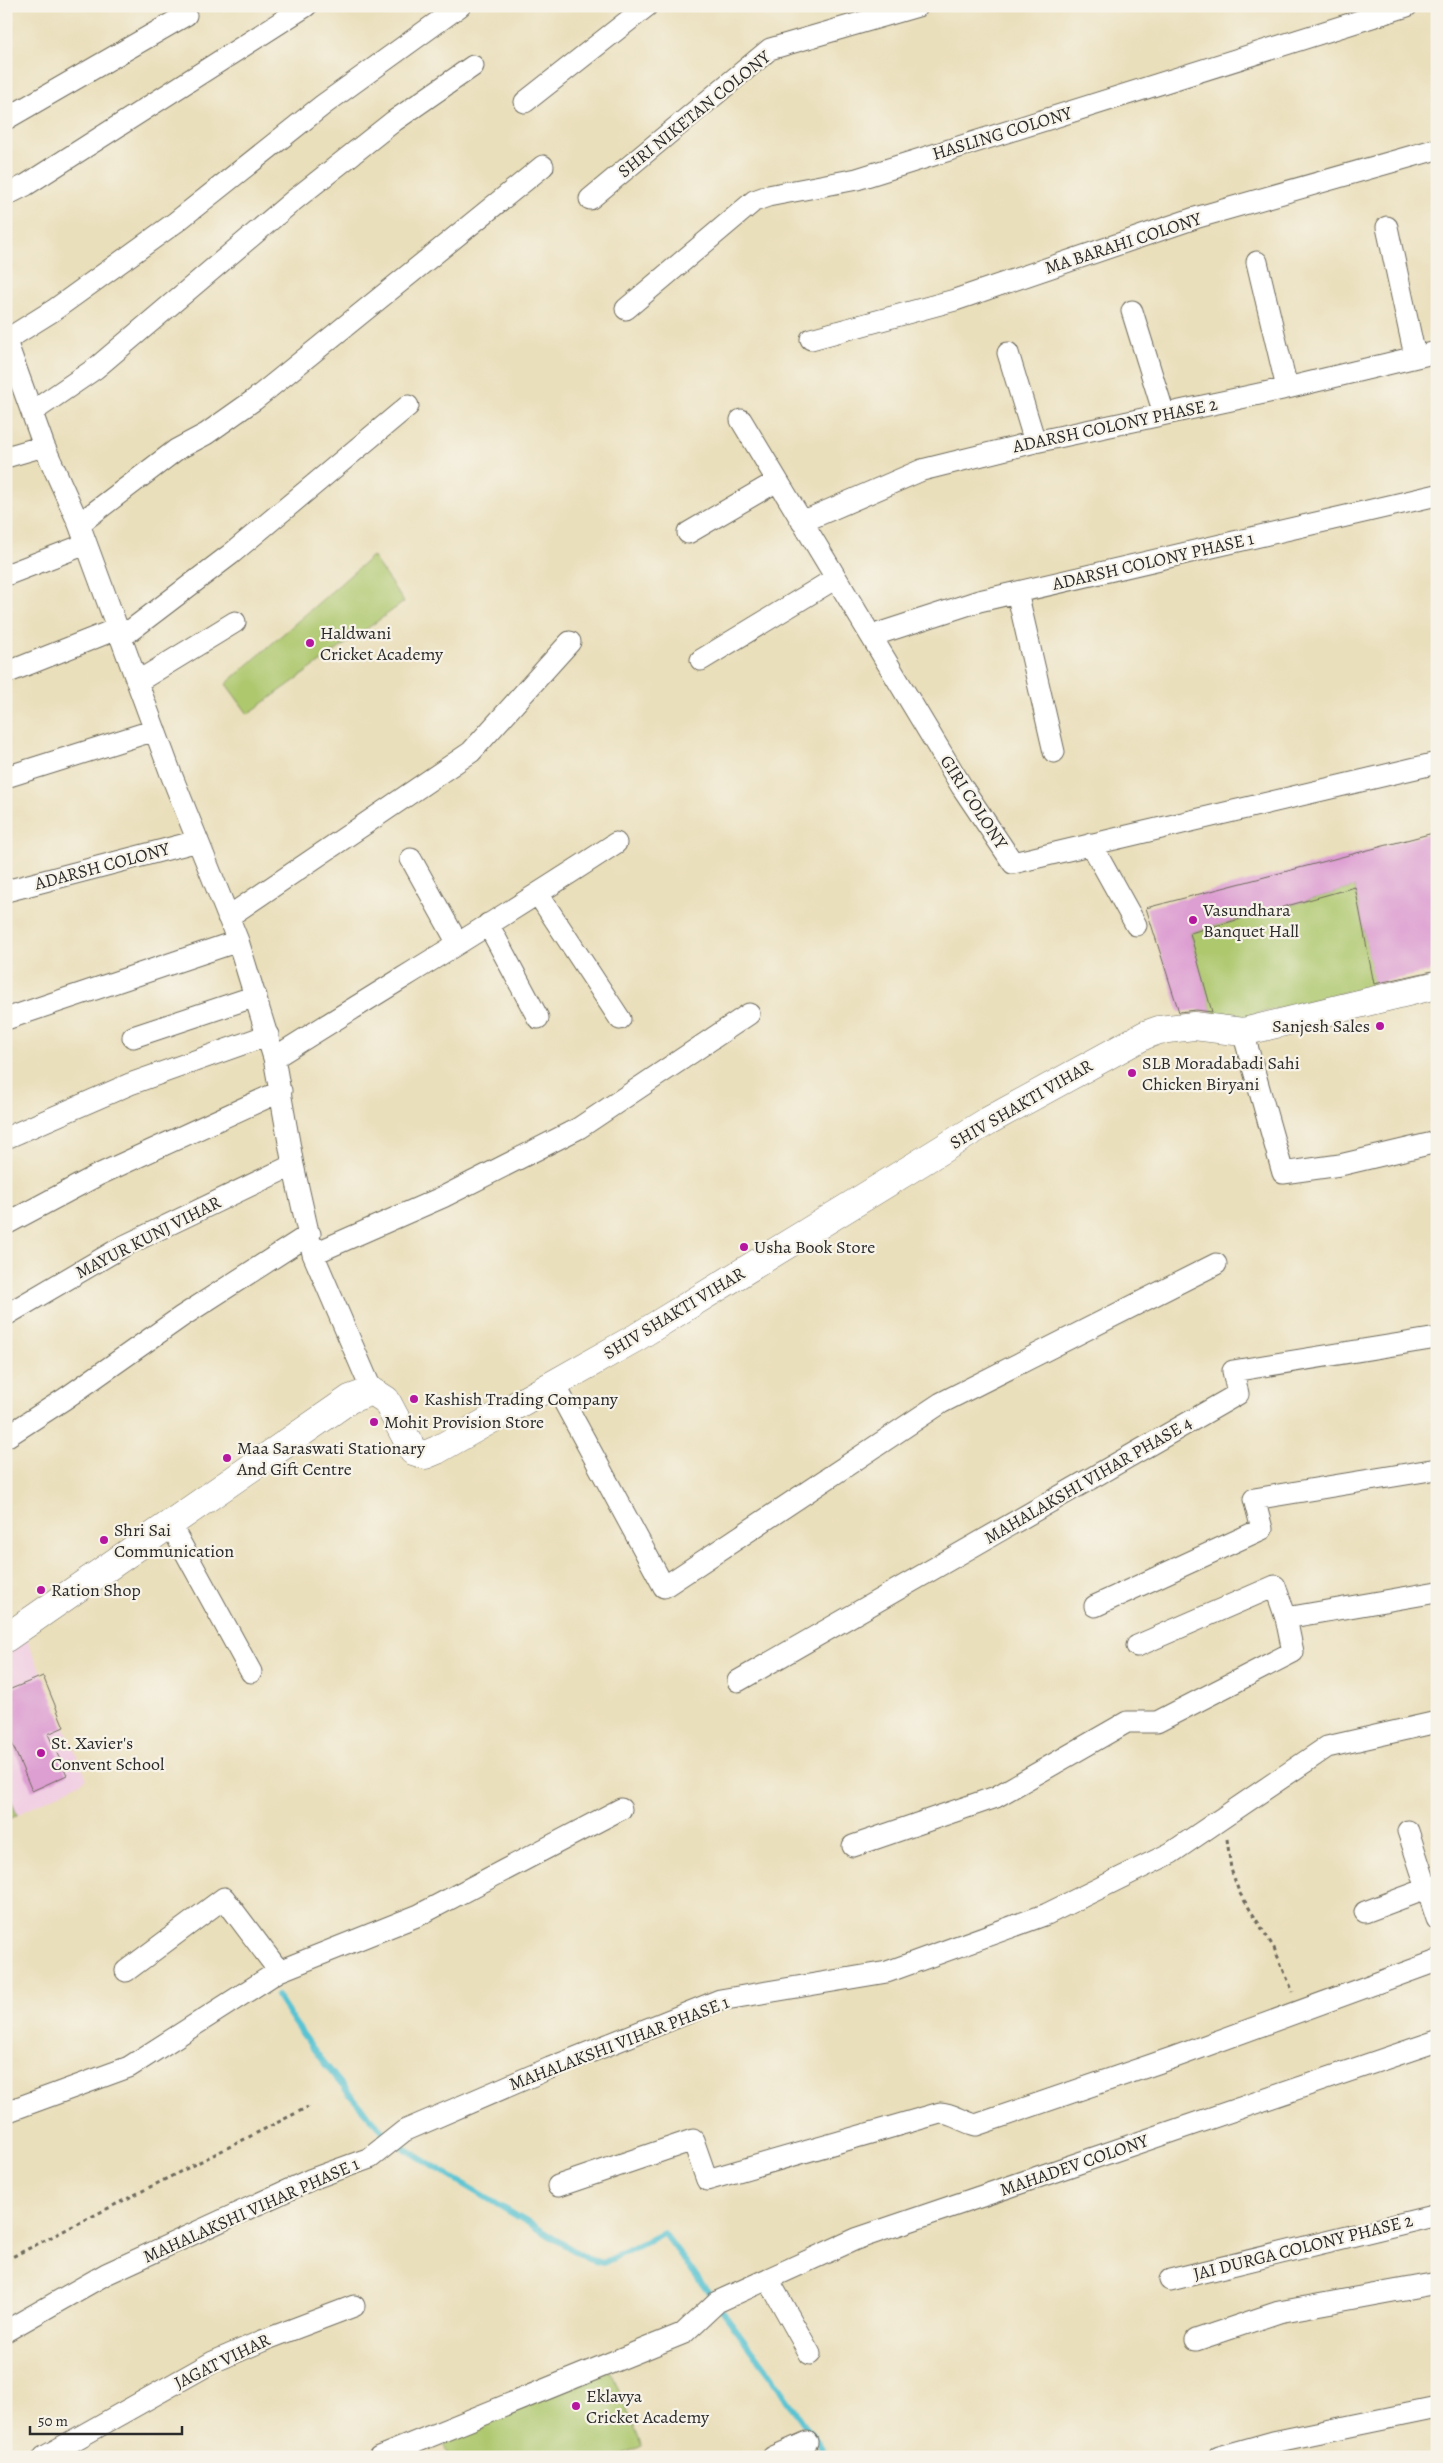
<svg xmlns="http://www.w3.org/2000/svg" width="1443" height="2463" font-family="Alegreya,serif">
<rect width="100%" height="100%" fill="#f7f3e8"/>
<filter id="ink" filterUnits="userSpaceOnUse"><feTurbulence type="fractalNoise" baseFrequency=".02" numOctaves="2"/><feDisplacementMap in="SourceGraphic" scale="10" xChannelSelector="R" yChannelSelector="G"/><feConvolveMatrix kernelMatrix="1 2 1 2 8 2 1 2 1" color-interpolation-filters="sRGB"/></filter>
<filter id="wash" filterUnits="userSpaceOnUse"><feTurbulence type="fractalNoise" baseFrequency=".0096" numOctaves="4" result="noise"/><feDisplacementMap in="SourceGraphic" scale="20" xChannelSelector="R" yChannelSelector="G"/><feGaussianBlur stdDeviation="1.12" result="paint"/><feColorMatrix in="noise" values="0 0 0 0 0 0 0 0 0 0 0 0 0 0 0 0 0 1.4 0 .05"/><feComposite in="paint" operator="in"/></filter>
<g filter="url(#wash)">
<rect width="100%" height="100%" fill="#eadfbb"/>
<path fill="#f1d0e3" d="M26 1637 87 1779 6 1821V1651Z"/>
<path fill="#aec86e" stroke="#6c7a4c" d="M372 556 404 602 248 714 226 684Z
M1355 887 1375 985 1238 1018 1213 1017 1190 933Z
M6 1789 17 1815 6 1821Z
M611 2371 642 2446 616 2457H449L442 2441Z"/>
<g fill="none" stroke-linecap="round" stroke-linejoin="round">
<path stroke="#58c3d2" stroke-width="6" d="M277 1996C309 2046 343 2090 384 2132
M399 2145 588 2259 603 2263 664 2233 773 2379 827 2457"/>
</g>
<g id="blocks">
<path fill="#dd9ed2" d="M1437 832V970L1374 984 1355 887 1190 933 1212 1012 1196 1010 1179 1012 1146 908Z
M43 1676 64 1727 48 1734 67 1775 32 1791 6 1729V1691Z"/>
</g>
</g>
<g filter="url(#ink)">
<use href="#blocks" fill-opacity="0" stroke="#6e6a5d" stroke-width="1"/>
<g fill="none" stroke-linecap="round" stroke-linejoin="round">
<defs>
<path id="street" d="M525 102 647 6
M6 119 186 15
M6 195 26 185 306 6
M590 199 770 49 918 6
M1387 227 1415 356
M1257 262 1287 388
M626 309 754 201 768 196 857 179 1407 6
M1132 311 1164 414
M811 339 955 300 1195 218 1437 149
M6 340 54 310 176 222 323 105 460 6
M6 341 44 446 79 524 171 774 238 941 274 1058 293 1165 313 1254 372 1391
M1008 353 1035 442
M32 412 96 368 293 201 394 121 473 66
M741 420 962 787 1013 863 1437 763
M6 457 44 446
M802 522 922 470 1035 442 1287 388 1437 352
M79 524 176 450 206 434 254 400 543 166
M688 533 777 481
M6 575 86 544
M1017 592 1054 752
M871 636 979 601 1437 495
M122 637 231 554 408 406
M701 660 836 578
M6 673 119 628
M137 682 235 622
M6 777 155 730
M1091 844 1136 925
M411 859 457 942
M6 891 198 841
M538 894 620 1019
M228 917 471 752 570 642
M488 924 538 1018
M6 1019 238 941
M1243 1032 1283 1173 1340 1165 1437 1142
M133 1037 256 996
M274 1058C388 986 504 917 616 843
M6 1138 130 1084 268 1035
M6 1224 98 1175 281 1091
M313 1254 443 1197 579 1128 749 1014
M6 1315 122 1247 293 1165
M554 1383 664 1587 941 1403 1216 1264
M6 1437 66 1398 181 1317 310 1234
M170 1524 251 1672
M1095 1606 1262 1529 1254 1499 1437 1469
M1286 1618 1437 1592
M738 1681 1238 1394 1233 1371 1437 1338
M1408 1831 1437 1919
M853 1846 996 1797 1127 1722H1157L1293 1652 1286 1618 1275 1586 1137 1646
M1365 1912 1437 1885
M126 1971 224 1898 279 1971
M6 2112 129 2067 279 1971 419 1915 621 1809
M558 2186 693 2140 707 2180 940 2113C952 2113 963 2122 976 2125L1172 2058 1437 1961
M768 2279 810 2354
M1170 2280 1437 2215
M6 2331 106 2274 312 2179 370 2158 404 2131 550 2068 720 2000 887 1972 1047 1914 1171 1853 1327 1747 1437 1722
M1196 2340 1279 2312 1437 2283
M44 2457 213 2362 262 2341 354 2306
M379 2457 684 2333 717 2302 856 2239 1437 2041
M773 2457 807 2442
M1219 2457 1273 2442 1437 2408"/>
<path id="secondary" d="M6 1638 350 1399 372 1391 386 1400 413 1451 425 1455 437 1450 637 1337 988 1121 1145 1035 1159 1030 1194 1026 1243 1032 1437 985"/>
</defs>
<use href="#street" stroke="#6e6a5d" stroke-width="23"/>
<use href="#secondary" stroke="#6e6a5d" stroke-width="29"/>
<path stroke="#6e6a5d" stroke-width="3" stroke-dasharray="4 4" stroke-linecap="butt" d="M1227 1839 1231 1869 1239 1892 1274 1948 1293 1992
M6 2260 308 2107"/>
<use href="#street" stroke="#fff" stroke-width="21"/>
<use href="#secondary" stroke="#fff" stroke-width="28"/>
</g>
</g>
<g fill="#b5179e" stroke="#f7f3e8" stroke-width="2">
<circle cx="310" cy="643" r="5"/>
<circle cx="1193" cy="920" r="5"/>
<circle cx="1380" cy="1026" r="5"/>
<circle cx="1132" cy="1073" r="5"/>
<circle cx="744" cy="1247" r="5"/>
<circle cx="414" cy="1399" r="5"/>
<circle cx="374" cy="1422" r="5"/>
<circle cx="227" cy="1458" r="5"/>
<circle cx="104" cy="1540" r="5"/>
<circle cx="41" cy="1590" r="5"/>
<circle cx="41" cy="1753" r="5"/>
<circle cx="576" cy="2406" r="5"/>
</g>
<g text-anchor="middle" stroke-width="4.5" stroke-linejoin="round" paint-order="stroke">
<g font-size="18" fill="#2b2b2b" stroke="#f7f3e8">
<text transform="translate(694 114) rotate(-39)" y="6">SHRI NIKETAN COLONY</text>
<text transform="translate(1002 133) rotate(-17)" y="6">HASLING COLONY</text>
<text transform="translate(1123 243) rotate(-18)" y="6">MA BARAHI COLONY</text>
<text transform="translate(1115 425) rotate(-12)" y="6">ADARSH COLONY PHASE 2</text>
<text transform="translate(1153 561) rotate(-13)" y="6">ADARSH COLONY PHASE 1</text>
<text transform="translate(974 802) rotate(57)" y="6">GIRI COLONY</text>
<text transform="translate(102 866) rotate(-15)" y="6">ADARSH COLONY</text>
<text transform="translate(1021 1104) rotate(-30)" y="6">SHIV SHAKTI VIHAR</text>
<text transform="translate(148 1237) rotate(-27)" y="6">MAYUR KUNJ VIHAR</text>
<text transform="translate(674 1313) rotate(-31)" y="6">SHIV SHAKTI VIHAR</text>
<text transform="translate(1088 1480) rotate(-30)" y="6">MAHALAKSHI VIHAR PHASE 4</text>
<text transform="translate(619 2043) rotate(-21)" y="6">MAHALAKSHI VIHAR PHASE 1</text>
<text transform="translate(1074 2165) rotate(-19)" y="6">MAHADEV COLONY</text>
<text transform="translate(251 2210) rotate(-24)" y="6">MAHALAKSHI VIHAR PHASE 1</text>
<text transform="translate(1303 2247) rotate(-14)" y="6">JAI DURGA COLONY PHASE 2</text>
<text transform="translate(222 2361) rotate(-26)" y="6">JAGAT VIHAR</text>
</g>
<g font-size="18" fill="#2b2b2b" stroke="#f7f3e8" text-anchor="start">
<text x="320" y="639">Haldwani<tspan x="320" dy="21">Cricket Academy</tspan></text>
<text x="1203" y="916">Vasundhara<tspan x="1203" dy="21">Banquet Hall</tspan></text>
<text x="1370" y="1032" text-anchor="end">Sanjesh Sales</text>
<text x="1142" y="1069">SLB Moradabadi Sahi<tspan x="1142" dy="21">Chicken Biryani</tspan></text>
<text x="754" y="1253">Usha Book Store</text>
<text x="424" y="1405">Kashish Trading Company</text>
<text x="384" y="1428">Mohit Provision Store</text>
<text x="237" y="1454">Maa Saraswati Stationary<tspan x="237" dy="21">And Gift Centre</tspan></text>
<text x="114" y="1536">Shri Sai<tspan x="114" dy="21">Communication</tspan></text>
<text x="51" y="1596">Ration Shop</text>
<text x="51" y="1749">St. Xavier's<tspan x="51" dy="21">Convent School</tspan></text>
<text x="586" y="2402">Eklavya<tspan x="586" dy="21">Cricket Academy</tspan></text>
</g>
</g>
<rect width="1443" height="2463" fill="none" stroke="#f7f3e8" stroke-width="25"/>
<path d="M30 2426v8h152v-8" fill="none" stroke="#2b2b2b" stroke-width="2.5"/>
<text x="38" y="2426" font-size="15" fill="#2b2b2b" stroke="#f7f3e8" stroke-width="4" paint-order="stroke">50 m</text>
</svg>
